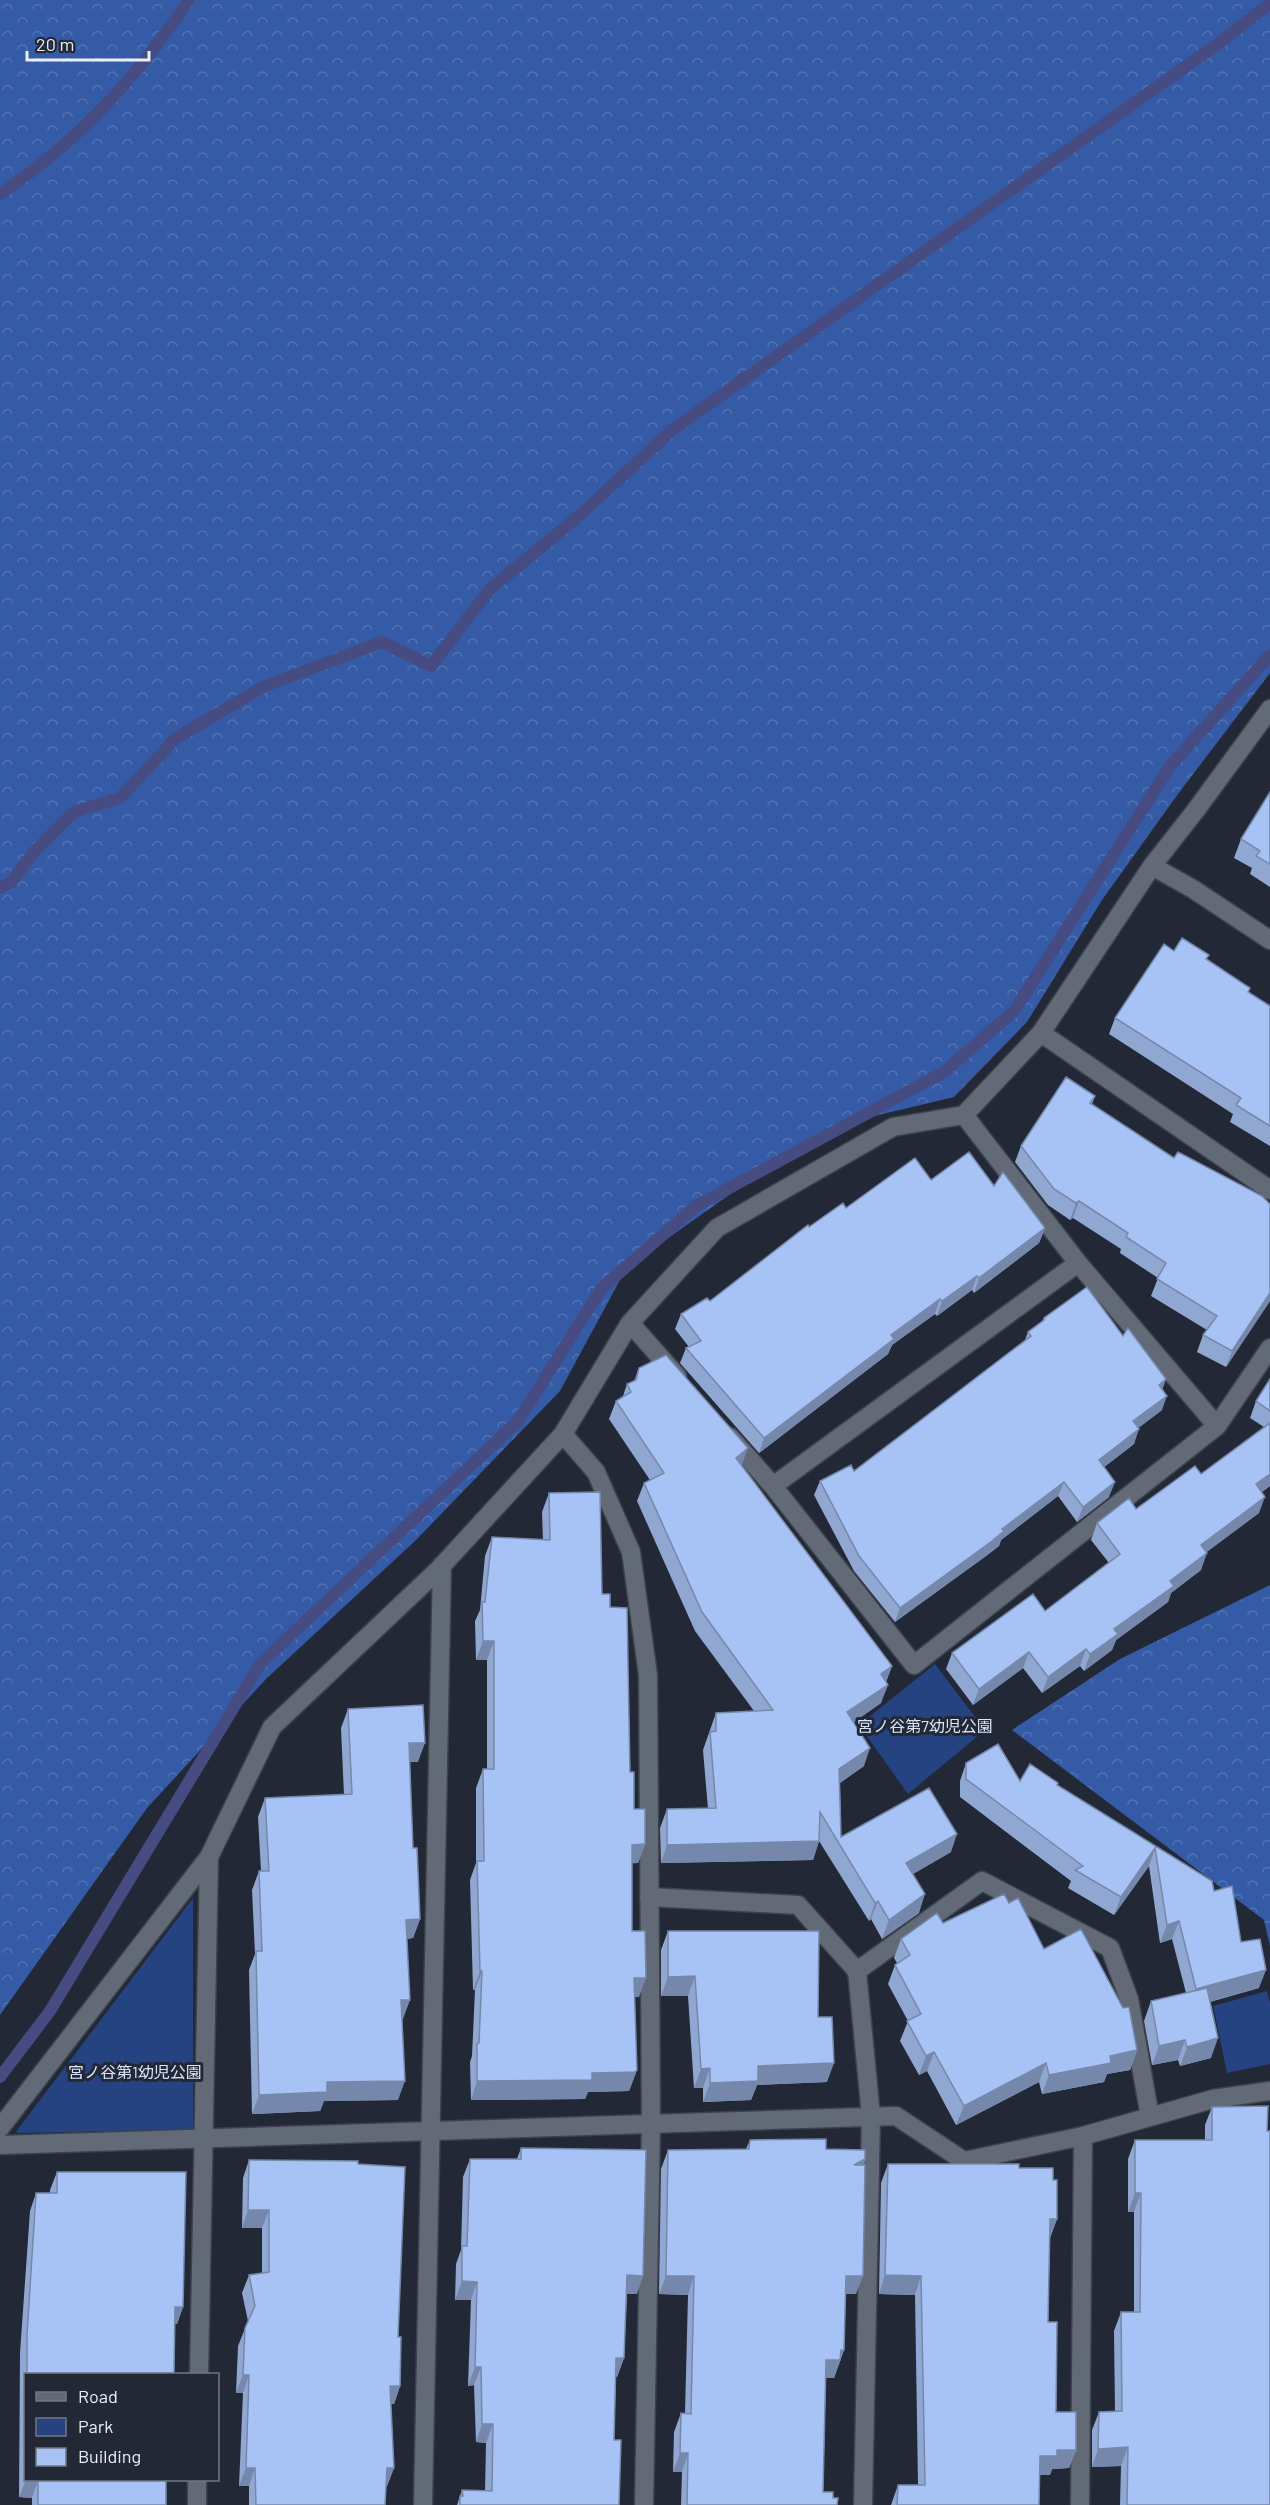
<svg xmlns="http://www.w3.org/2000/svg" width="1270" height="2505" font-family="Barlow,'Noto Sans JP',sans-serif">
<defs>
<pattern id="forest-crowns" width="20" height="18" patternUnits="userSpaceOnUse" patternTransform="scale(1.5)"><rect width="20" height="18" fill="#355ba7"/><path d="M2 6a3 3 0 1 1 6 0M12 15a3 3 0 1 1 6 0" fill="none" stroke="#5273b4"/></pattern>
</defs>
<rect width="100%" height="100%" fill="#222835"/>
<path fill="#244380" d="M935 1664 985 1730 908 1794 859 1725Z
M193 1898V2130L15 2133Z
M1267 1991 1270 2003V2064L1227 2073 1213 2006Z"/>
<path fill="url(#forest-crowns)" d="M0 0H1270V673L1178 794 1102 900 1027 1022 954 1097 866 1118 749 1181 627 1267 560 1391 415 1541 266 1679 147 1808 0 2015Z
M1270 1585V1946L1264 1920 1012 1730 1120 1659Z"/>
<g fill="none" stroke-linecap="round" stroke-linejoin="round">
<path stroke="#464b81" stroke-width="12" d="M0 194C79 141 136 78 189 0
M0 888 11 882 35 851 74 812 120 798 176 738 265 686 382 642 431 666 490 589 580 515 672 430 1219 43 1270 3
M0 2077 50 2011 260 1664 518 1421 601 1289 696 1206 944 1072 1014 1011 1170 766 1270 655"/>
<defs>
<path id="minor" d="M1152 866 1193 889 1270 940
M1041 1033 1270 1190
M964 1115 1078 1263 1217 1426
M630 1323 677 1376
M563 1434 596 1472 631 1552 648 1675 651 2125 644 2505
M730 1437 773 1486 914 1665 1217 1426 1270 1348
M773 1486 1078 1263
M649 1897 798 1905 857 1971 871 2116 863 2505
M857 1971 982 1881 1110 1948 1129 1999 1150 2117
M0 2128 209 1857 272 1727 438 1570 563 1434 630 1323 717 1228 893 1127 964 1115 1041 1033 1152 866 1196 810 1270 709
M0 2145 896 2116 964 2161 1083 2136 1213 2099 1270 2091
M199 2374 209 1857
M197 2505V2480
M423 2505 442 1565
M1080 2505 1083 2136"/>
</defs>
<use href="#minor" stroke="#3c424c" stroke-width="21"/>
<use href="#minor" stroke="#626a78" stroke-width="18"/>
</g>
<path fill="#90a7d2" d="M1270 792V887L1250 874 1252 868 1234 858 1241 839Z
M1174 951 1207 959 1250 988 1249 992 1270 1006V1146L1230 1122 1233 1114 1109 1034 1115 1018Z
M1095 1096 1092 1104 1174 1158 1270 1204V1301L1226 1367 1197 1352 1203 1335 1207 1330 1151 1296 1158 1278 1120 1253 1121 1249 1073 1218 1070 1220 1048 1205 1015 1162 1021 1146Z
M931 1180 994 1186 1045 1228 1039 1243 974 1293 972 1290 937 1316 935 1314 892 1345 888 1354 759 1453 680 1363 686 1348 689 1347 675 1329 681 1314 710 1301 846 1208Z
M1044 1318 1162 1390V1410L1138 1428 1134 1444 1104 1467 1109 1497 1077 1522 1058 1496 1001 1540 999 1546 986 1556 895 1622 854 1571 814 1495 820 1481 854 1471 1025 1340 1028 1332 1042 1322Z
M639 1368 741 1465 892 1666 886 1682 881 1703 854 1722 864 1766 840 1783 841 1837 951 1852 913 1874 919 1913 882 1939 871 1919 869 1921 819 1841 813 1860 661 1863 660 1828 667 1809H708L703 1750 716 1713 754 1711 695 1631 637 1501 644 1483 650 1480 609 1419 616 1401 623 1396 627 1384 634 1381Z
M1270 1379V1486L1262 1492 1259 1513 1206 1552 1201 1570 1171 1593 1168 1602 1116 1640 1112 1650 1084 1671 1080 1666 1042 1693 1023 1668 973 1705 946 1669 952 1653 1045 1611 1109 1563 1091 1540 1097 1523 1136 1509 1201 1474 1264 1427 1250 1418 1256 1401Z
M549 1493 602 1594 610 1607 634 1809 645 1844 638 1863H632V1931L639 1997H634L637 2070 629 2091 588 2092 585 2099 471 2100 470 2062 472 2056 475 1990H473L470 1880 476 1863V1788L483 1769H487V1660H476L475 1621 480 1610 485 1556 492 1537 543 1540 542 1512Z
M348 1709 418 1762H409L413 1848 420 1919 413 1938 407 1939 398 2100 324 2101 320 2111 252 2114 249 1970 255 1954 252 1890 259 1871H261L258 1817 265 1798 344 1795 341 1728Z
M966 1763 1020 1781 1057 1785 1212 1881 1214 1891 1241 1942 1259 1988 1210 2002 1211 2058 1180 2066 1178 2060 1152 2065 1144 2021 1151 2001 1186 1993 1172 1939 1160 1943 1149 1866 1114 1915 1068 1888 1071 1881 960 1797V1781Z
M1009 1903 1044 1949 1137 2050 1130 2070 1107 2074 1104 2082 1042 2094 1039 2082 956 2125 927 2071 919 2075 900 2041 908 2021 888 1984 895 1965 897 1963 894 1958 901 1939 943 1923Z
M668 1931 818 2017 827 2082 757 2085 751 2100 703 2102V2088H694L688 1996H661V1950Z
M1212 2107 1267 2131 1270 2505H1120L1121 2466 1092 2467V2430L1099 2412 1115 2411 1114 2331 1121 2312H1134V2212H1128V2159L1135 2140H1205V2125Z
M750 2140 826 2149 865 2159 863 2165 856 2294H845L844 2350 834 2378H826L823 2492 833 2498 837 2505H681L682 2472H673L674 2432 681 2413H685L688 2295 659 2294 661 2169 668 2150 746 2149Z
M521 2148 637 2294H627L624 2358 617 2377H616L614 2440 619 2505H457L462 2490 485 2491 486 2443 476 2442 474 2385 468 2386 471 2300H455L456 2264 461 2250 463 2177 470 2159H517Z
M249 2160 358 2164 398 2337 400 2386 394 2404H391L394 2468 387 2486H386L385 2505H249V2486H239L243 2393H236L238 2346 248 2321 242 2293 249 2275 262 2273V2228H242L243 2178Z
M888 2164 1019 2168 1053 2180 1057 2219 1050 2238 1048 2322 1056 2412 1076 2450 1069 2468 1052 2469 1050 2475H1040L1039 2505H891L898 2485H918L915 2295 879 2294 881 2183Z
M57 2172 183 2307 177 2324H174V2374H26V2480H166V2505H32V2498L19 2497 20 2353 30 2211 36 2193H50V2190Z"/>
<path fill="#7588ab" d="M1079 1201 1073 1218 1070 1220 1076 1203Z
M1045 1228 1039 1243 974 1293 979 1278Z
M977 1276 972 1290 937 1316 942 1301Z
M1270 1293V1301L1226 1367 1232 1351Z
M940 1299 935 1314 892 1345 888 1354 759 1453 764 1438 891 1335Z
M1166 1379 1161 1394 1159 1385Z
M1167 1396 1162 1410 1128 1436 1133 1421Z
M1139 1429 1134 1444 1094 1475 1099 1460Z
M748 1448 741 1467 736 1458Z
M1270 1474V1486L1250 1501 1256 1484Z
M1064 1482 1058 1496 1001 1540 999 1546 986 1556 895 1622 900 1608Z
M1115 1482 1109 1497 1077 1522 1083 1507Z
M1265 1497 1259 1513 1195 1561 1201 1545Z
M1207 1553 1201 1570 1171 1593 1168 1602 1116 1640 1112 1650 1084 1671 1090 1654 1114 1629 1170 1581Z
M483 1641H494L487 1660H476Z
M1086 1649 1080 1666 1042 1693 1048 1677Z
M1029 1652 1023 1668 973 1705 979 1689Z
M892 1666 885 1685 881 1674Z
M888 1685 881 1703 841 1730 847 1712Z
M409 1743H425L418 1762H402Z
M870 1748 864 1766 833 1787 839 1769Z
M957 1834 951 1852 900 1881 906 1863Z
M819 1841 813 1860 661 1863 667 1845Z
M645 1844 638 1863 625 1864 632 1845Z
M1155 1848 1149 1866 1114 1915 1121 1897Z
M925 1894 919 1913 882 1939 889 1920Z
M878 1901 871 1919 869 1921 875 1903Z
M420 1919 413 1938 400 1939 406 1920Z
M1179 1921 1172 1939 1160 1943 1167 1925Z
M1266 1970 1259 1988 1189 2007 1196 1989Z
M480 1971H482L475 1990H473Z
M695 1976 688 1996H661L668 1977Z
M634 1978H646L639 1997H627Z
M401 2000H410L403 2019H394Z
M1218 2038 1211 2058 1180 2066 1187 2047Z
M1185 2040 1178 2060 1152 2065 1159 2046Z
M1137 2050 1130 2070 1107 2074 1104 2082 1042 2094 1049 2075 1110 2056Z
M934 2052 927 2071 919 2075 926 2056Z
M834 2063 827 2082 757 2085 751 2100 703 2102 710 2083 758 2066Z
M1046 2063 1039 2082 956 2125 964 2106Z
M710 2068 703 2088H694L701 2069Z
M637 2070 629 2091 588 2092 585 2099 471 2100 477 2081Z
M405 2081 398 2100 324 2101 320 2111 252 2114 259 2095 327 2082Z
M865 2159 858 2177 854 2165Z
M1135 2193H1141L1134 2212H1128Z
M248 2210H269L262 2228H242Z
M1050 2219H1057L1050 2238H1043Z
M627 2275 643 2276 637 2294H621Z
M885 2275 921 2276 915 2295 879 2294Z
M666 2276H694L688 2295 659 2294Z
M846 2276H863L856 2294H839Z
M462 2281 477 2282 471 2300H455Z
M175 2307H183L177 2324H168Z
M841 2350H844L834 2378H820L826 2360Z
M616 2358H624L617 2377H609Z
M475 2367H481L474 2385 468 2386Z
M243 2375H249L243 2393H236Z
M390 2386H400L394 2404H384Z
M482 2424H493L486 2443 476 2442Z
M1128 2447 1121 2466 1092 2467 1098 2449Z
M1057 2450H1076L1069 2468 1052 2469 1050 2475H1033L1040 2456Z
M680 2453H688L682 2472H673Z
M246 2468H255L249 2486H239Z
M387 2468H394L387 2486H380Z
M26 2480H38L32 2498 19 2497Z"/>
<path fill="#a7c2f4" stroke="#7588ab" stroke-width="1.5" d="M1270 792V864L1256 856 1260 851 1241 839Z
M1182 938 1209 955 1206 959 1250 988 1248 992 1270 1006V1126L1236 1105 1241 1098 1115 1018 1164 944 1174 951Z
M1066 1077 1095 1096 1090 1103 1174 1158 1178 1152 1262 1196 1270 1204V1293L1232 1351 1203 1335 1217 1316 1157 1279 1166 1263 1126 1237 1128 1233 1079 1201 1076 1203 1054 1189 1021 1146Z
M969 1152 994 1186 1003 1172 1045 1228 979 1278 977 1276 942 1301 940 1299 891 1335 894 1339 764 1438 686 1348 701 1341 681 1314 707 1298 710 1301 808 1225 809 1227 843 1203 846 1208 915 1158 931 1180Z
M1087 1287 1123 1336 1128 1328 1166 1379 1159 1385 1167 1396 1133 1421 1139 1429 1099 1460 1115 1482 1083 1507 1064 1482 1002 1529 1004 1531 992 1541 900 1608 859 1556 820 1481 851 1465 854 1471 1031 1336 1028 1332 1044 1320V1318Z
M666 1355 748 1448 736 1458 892 1666 881 1674 888 1685 847 1712 870 1748 839 1769 841 1837 929 1788 957 1834 906 1863 925 1894 889 1920 878 1901 875 1903 820 1812 819 1841 667 1845V1809L716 1808 710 1732 716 1731V1713L773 1710 702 1612 644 1483 664 1473 616 1401 631 1392 627 1384 636 1380 639 1368Z
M1270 1379V1411L1256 1401Z
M1270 1423V1474L1256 1484 1265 1497 1201 1545 1207 1553 1170 1581 1174 1586 1114 1629 1118 1634 1090 1654 1086 1649 1048 1677 1029 1652 979 1689 952 1653 1033 1594 1045 1611 1120 1554 1097 1523 1129 1498 1136 1509 1195 1466 1201 1474Z
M600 1492 602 1594H610V1607L627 1608 630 1772H634V1809H645V1844L632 1845V1931H645L646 1978H634L637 2070 635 2072 592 2073V2080L477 2081V2044L479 2043 482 1971H480L477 1861H484L483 1769H494V1641H483L482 1602H485L492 1537 550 1540 549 1493Z
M423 1705 425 1743H409L413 1848H417L420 1919 406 1920 410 2000H401L405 2081 327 2082V2092L259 2095 256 1951H262L259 1871H269L265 1798 352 1794 348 1709Z
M998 1744 1020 1781 1030 1764 1058 1783 1057 1785 1212 1881 1214 1891 1232 1886 1241 1942 1260 1939 1266 1970 1196 1989 1179 1921 1167 1925 1155 1848 1121 1897 1075 1870 1083 1866 966 1779V1763Z
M1004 1894 1009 1903 1018 1898 1044 1949 1081 1929 1123 2008 1129 2007 1137 2050 1110 2056 1111 2063 1049 2075 1046 2063 964 2106 934 2052 926 2056 907 2021 921 2014 895 1965 910 1955 901 1939 937 1913 943 1923Z
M668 1931H819L818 2017H832L834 2063 758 2066V2081L710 2083V2068L701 2069 695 1976 668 1977Z
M1207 1988 1218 2038 1187 2047 1185 2040 1159 2046 1151 2001Z
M1268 2106 1267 2131H1270V2505H1127L1128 2447 1098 2449 1099 2412 1122 2411 1121 2312H1140L1141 2193H1135V2140H1212V2107Z
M826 2139V2149L865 2150V2159L854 2165H865L863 2276H846L844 2350H841L840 2360H826L823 2492H833V2498H838L837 2505H687L688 2453H680L681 2413 691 2414 694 2276H666L668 2150 749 2149 750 2140Z
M521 2148 646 2150 643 2276 627 2275 624 2358H616L614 2440H621L619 2505H460V2496H463L462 2490 492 2491 493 2424H482L481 2367H475L477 2282 462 2281V2246H467L470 2159H521Z
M249 2160 358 2161V2164L405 2167 398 2337H401L400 2386H390L394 2468H387L385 2505H256L255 2468H246L249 2375H243L245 2328 255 2306 249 2275 269 2272V2210H248Z
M888 2164H1019V2168H1053V2180H1057V2219H1050L1048 2322H1057L1056 2412H1076V2450H1057V2456H1040L1039 2505H897L898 2485H925L921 2276 885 2275Z
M57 2172H186L183 2307H175L174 2374H27V2335L36 2193H57Z
M26 2480H166V2505H38V2480Z"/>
<g text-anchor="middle" stroke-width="6" stroke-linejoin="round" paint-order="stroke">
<g font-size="16" fill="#d9e5fa" stroke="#222835">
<text x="925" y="1732">宮ノ谷第7幼児公園</text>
<text x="135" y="2078">宮ノ谷第1幼児公園</text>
</g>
</g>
<rect x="24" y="2373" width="195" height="108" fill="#222835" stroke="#727883" stroke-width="1.5"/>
<rect x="36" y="2392" width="30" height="9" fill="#626a78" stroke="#727883" stroke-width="1.5"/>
<text x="78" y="2403" font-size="18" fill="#eaeff7">Road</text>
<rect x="36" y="2418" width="30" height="18" fill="#244380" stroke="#727883" stroke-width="1.5"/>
<text x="78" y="2433" font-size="18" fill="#eaeff7">Park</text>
<rect x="36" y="2448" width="30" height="18" fill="#a7c2f4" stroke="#727883" stroke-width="1.5"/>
<text x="78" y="2463" font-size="18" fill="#eaeff7">Building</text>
<path d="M27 51v9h122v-9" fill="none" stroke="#eaeff7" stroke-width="3"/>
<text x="36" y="51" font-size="18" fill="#eaeff7" stroke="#222835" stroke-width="4.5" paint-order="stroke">20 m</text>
</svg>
